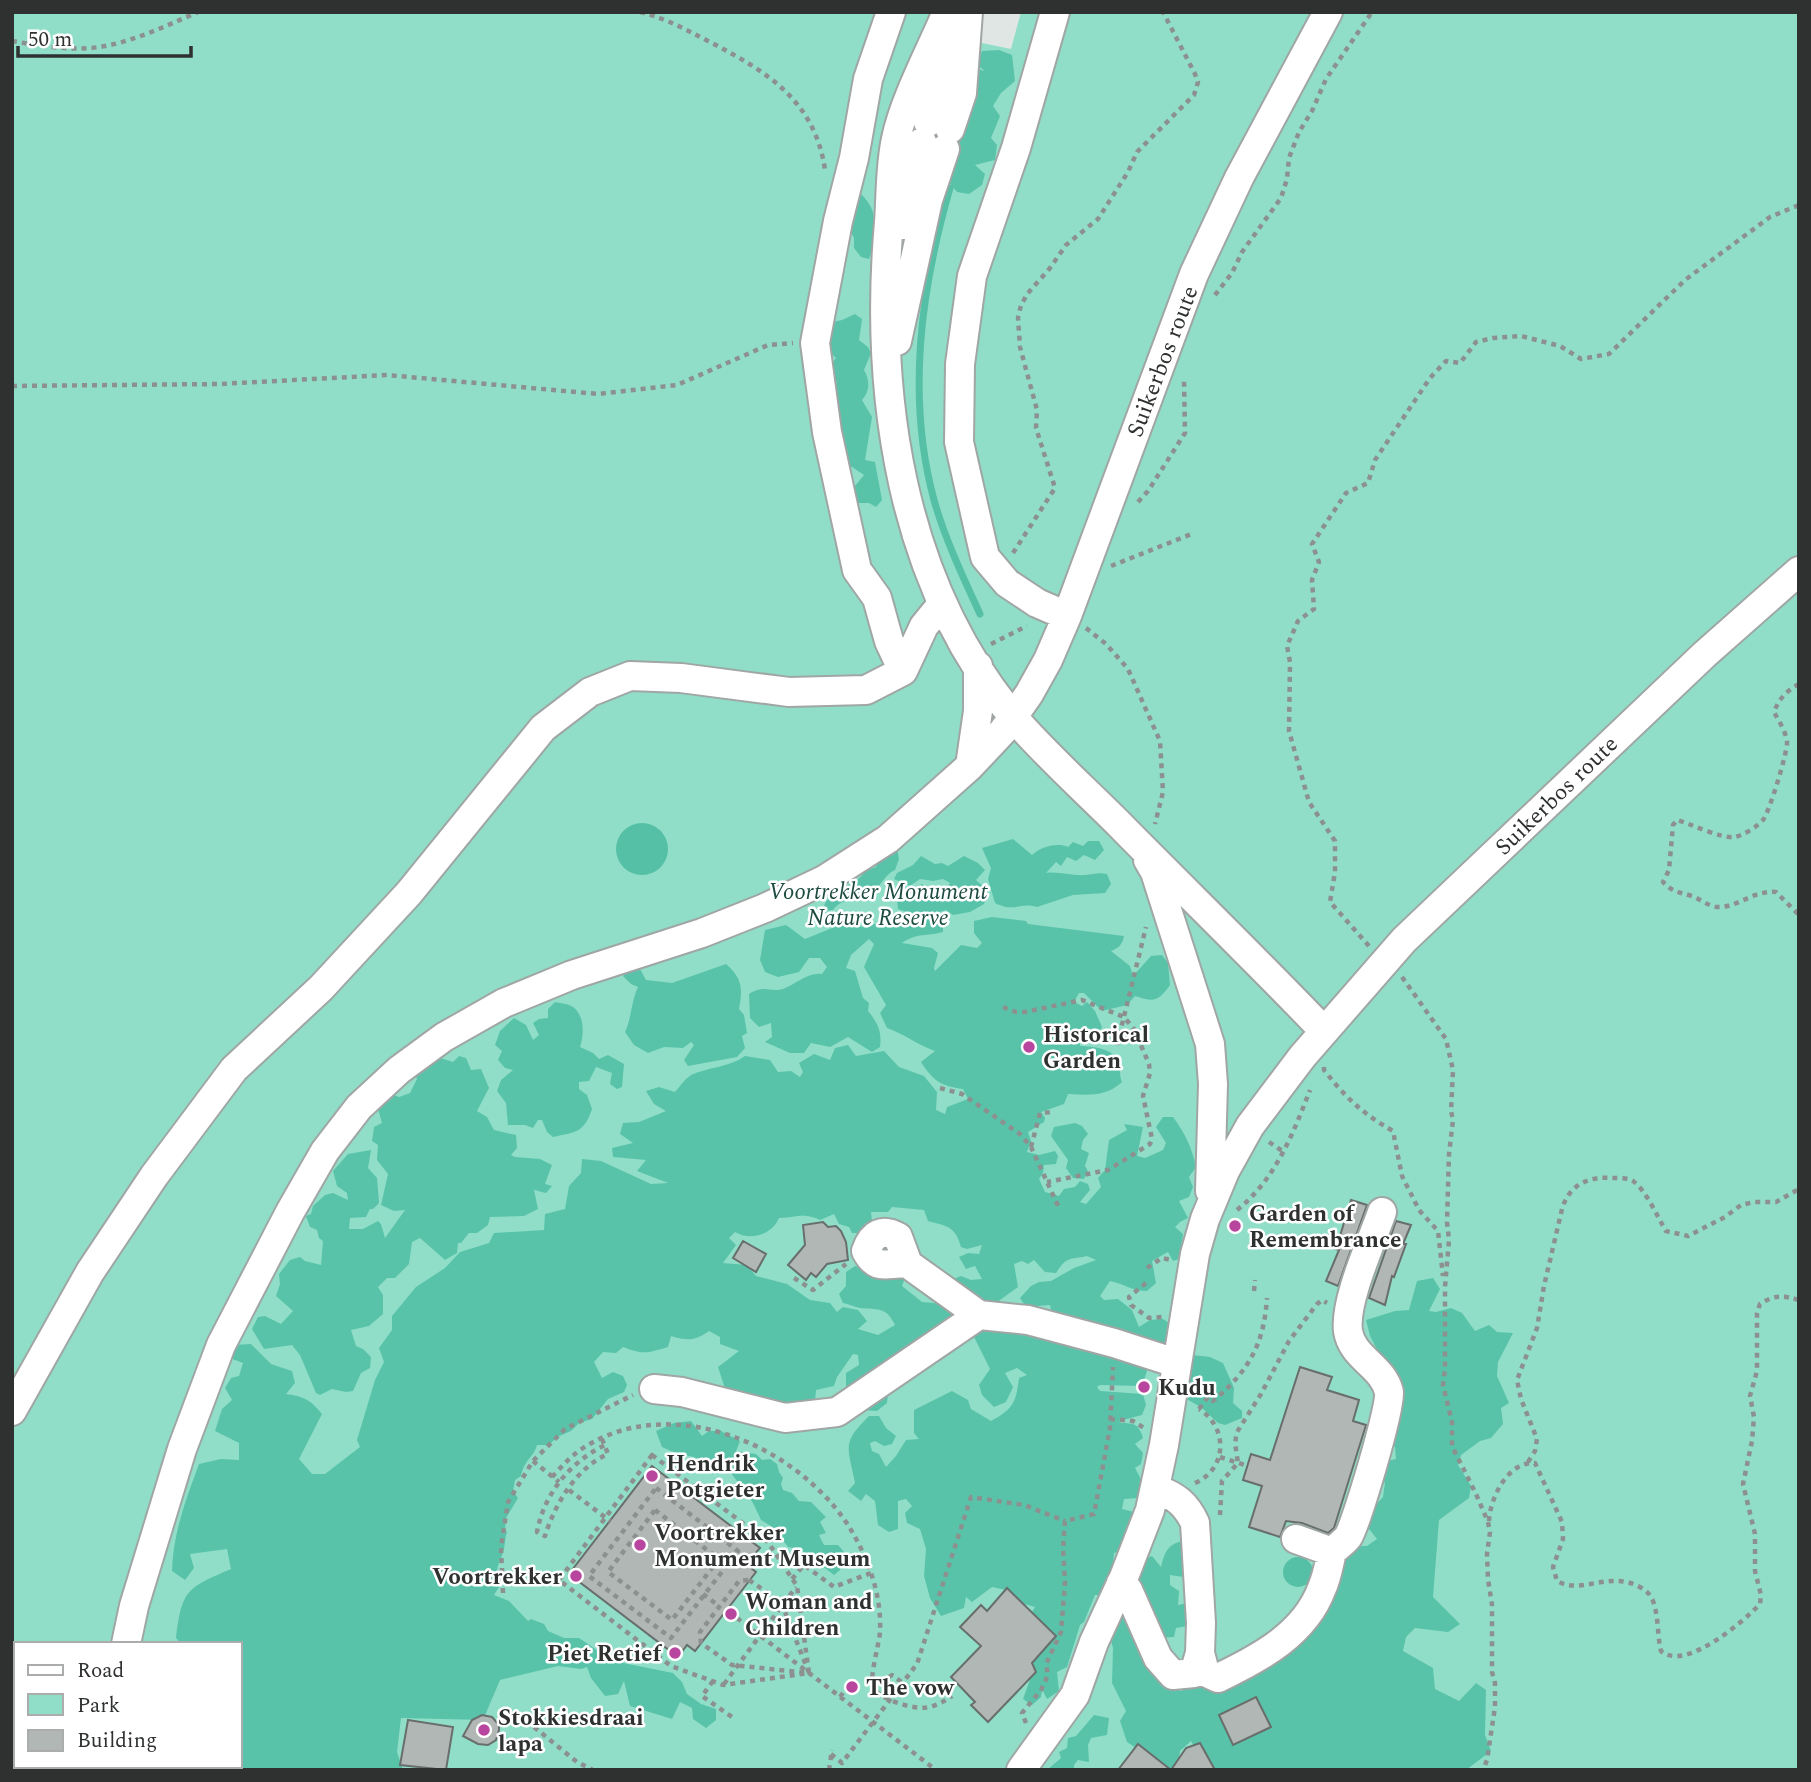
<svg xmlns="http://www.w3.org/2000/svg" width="1811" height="1782" font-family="Spectral,serif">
<rect width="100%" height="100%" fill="#dfe6e4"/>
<path fill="#90dec8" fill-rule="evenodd" d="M12 12H930L929 32 1011 49 1021 12H1799V1770H12ZM16 1644H240V1766H16Z"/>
<path fill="#59c3aa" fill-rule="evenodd" d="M999 50 1012 55 1015 81 1001 93 993 106 1000 116 991 138 997 145 995 160 975 165 985 174 982 185 969 194 957 192 942 174 958 147 955 128 977 69 985 71 977 65 982 51Z
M855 190C880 205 878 234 869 259L861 257 854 248V238L848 226Z
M855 314 862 319 859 340 868 347 871 353 864 370C870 380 870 392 862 400L872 417 865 460 875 462 882 500 876 507 869 503H855L850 492 864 475 852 467 841 464 828 396 837 382 828 374 829 367 836 358 823 346 828 323 842 320Z
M1013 839 1032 855C1040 847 1057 842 1068 847L1073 842 1083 846 1088 841H1099L1104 850 1095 860 1084 855 1076 861 1067 857 1061 866 1056 862 1046 873C1058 871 1072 876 1085 875 1094 874 1098 872 1107 874L1111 884 1105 893 1073 895 1037 907C1019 902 1015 913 995 903L988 879 991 868 982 848Z
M897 848 899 859 895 870C884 875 883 884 874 890 862 900 843 896 833 910L823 911C826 887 856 888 865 871L876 867 880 857Z
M921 856 935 864 942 863 948 866 964 856 978 863 985 870 976 880 988 891 984 904 970 912 953 915 946 910C930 916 914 915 898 909L896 891 901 886 910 889 922 884 928 891 931 889 936 892 946 889 950 883 943 879 933 881 920 879 910 886 894 879 897 873 913 865Z
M992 917 1026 921 1028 924 1124 936C1122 946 1118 948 1111 951L1130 966 1133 976 1151 956 1162 955 1168 963 1170 985C1158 1002 1154 1002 1135 996L1127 1005 1102 1011 1084 993H1079L1074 1002 1082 1006 1087 1002 1095 1011 1102 1027 1098 1034 1080 1040V1046C1093 1046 1117 1049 1119 1064 1121 1071 1119 1075 1122 1082 1106 1097 1088 1095 1068 1094L1064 1104 1041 1112 1045 1118 1044 1122 1028 1132 1031 1141 1027 1152 1039 1155 1055 1151 1058 1156 1056 1164 1044 1165 1043 1173 1039 1179 1045 1192 1059 1196 1064 1189 1075 1187 1080 1181 1088 1184 1090 1190 1080 1202 1086 1204 1101 1187 1098 1178 1105 1170 1109 1140 1127 1130 1124 1124 1143 1127 1137 1156 1145 1158 1163 1150 1166 1143 1156 1127 1163 1117H1173C1185 1133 1192 1148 1196 1167L1189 1177 1193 1187 1189 1197 1179 1201 1188 1218 1180 1222 1175 1227 1183 1234 1179 1259 1173 1261 1168 1252 1152 1261 1156 1283 1147 1291C1133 1291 1124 1284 1110 1281L1100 1296 1104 1300 1118 1299 1132 1310 1139 1327 1150 1320 1163 1319 1175 1327V1353L1210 1357 1223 1363 1234 1388 1233 1403 1242 1411V1418L1225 1425 1218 1423 1202 1408 1180 1395 1163 1365 1147 1362V1371L1142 1386 1100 1385 1097 1387 1100 1391 1143 1394 1146 1405 1142 1415 1119 1421 1121 1423C1134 1423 1139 1424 1143 1438L1135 1444 1143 1453 1141 1464 1135 1468 1143 1483 1138 1498 1124 1499 1122 1509 1134 1512 1139 1520 1131 1548 1114 1553 1113 1565 1116 1576 1105 1595H1095L1084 1622 1080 1625 1067 1667 1057 1672 1059 1691 1047 1699 1042 1689 1041 1697 1032 1705 1023 1699 1032 1674 1029 1617 1035 1607 1017 1602 1006 1590 992 1587 972 1602 966 1597 964 1608 941 1616 930 1598 924 1576 926 1549 920 1529 907 1523 905 1513 912 1506 906 1499 898 1501V1529L889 1532 878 1525 875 1501 866 1494 861 1501 848 1491 855 1483C848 1446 841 1444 869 1416H879L886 1428 896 1436 892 1444 884 1446 875 1441 870 1443 872 1451 879 1454 886 1467 896 1456 906 1440 919 1439 914 1433V1410L952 1391 968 1400 971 1409 991 1421C1013 1409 1016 1403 1019 1378L1027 1375 1017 1368 1005 1373 1013 1387 1006 1402 994 1407 982 1395 979 1385 990 1369 972 1333 880 1387 888 1394 887 1403 877 1411 863 1410 846 1387V1373L859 1365 858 1355 853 1354 837 1377 834 1386 816 1390 815 1402 797 1412 727 1395 718 1367 739 1351 720 1344V1337L709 1331C695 1341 688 1341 671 1336L668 1347C648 1353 643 1355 623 1347L616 1353 603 1352 594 1362 602 1378 613 1372 623 1376 627 1385 624 1392 608 1399 592 1419 579 1423 571 1431 557 1437 549 1445H537C534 1457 524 1460 521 1476L515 1480 513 1491 518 1498 506 1518 505 1530 507 1532C505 1538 505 1543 504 1549 500 1565 493 1566 501 1584L494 1595 509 1601 528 1621 531 1619 544 1624 548 1631 564 1638H579L613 1661 673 1673 682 1682 687 1694 701 1704 716 1709V1720L706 1728 693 1719 692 1708 680 1702 672 1719 630 1706 624 1681 618 1694 605 1696 591 1678 587 1667 581 1669 558 1666 500 1680 483 1720 401 1718 397 1752 403 1770H202L199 1766H240V1644H181L176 1638C182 1589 187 1588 231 1569L227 1549 190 1554 194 1568 185 1580 172 1571C173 1533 186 1499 199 1464L221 1459 239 1460V1443L215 1431 222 1409 232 1400 225 1388 231 1378 239 1376 243 1363 227 1357 234 1345 251 1344 271 1364 292 1371 295 1383 286 1394C303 1396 311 1400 322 1414L299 1459 312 1474H325L360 1447 357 1440 375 1380 384 1362 379 1348 392 1330V1316L416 1287 445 1268 460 1252 489 1243 494 1233 544 1230 545 1214 565 1209 569 1186 581 1173 582 1159 601 1161 651 1184 668 1183 637 1171 646 1160 613 1157 612 1148 633 1143 620 1134 623 1123 639 1122 666 1111 654 1104 646 1091 659 1087 675 1092C680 1086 685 1079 691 1075 709 1067 730 1067 745 1056L770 1060 778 1072 791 1071 800 1077 803 1072 799 1063 814 1054 830 1060 835 1048 848 1045 856 1056 884 1051 899 1067 924 1076 937 1092 936 1110 945 1114 947 1107 968 1099 963 1089C941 1086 933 1081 921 1062L935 1051C918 1045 904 1034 887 1028L880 1013 886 1005 864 967 874 944 869 939 851 955 846 968 855 971 863 998 869 1003 868 1011C878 1023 882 1032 880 1047L872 1052 848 1037 830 1047 811 1043 804 1053H790L765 1042 772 1037 771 1023 759 1027 750 1018 749 994C765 984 770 993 783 989 796 984 808 972 822 974L827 967 820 958H809L799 972 778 977 765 972 760 960 765 930 786 925 805 939 837 926 852 924 866 928 877 923 896 924 919 920H943V932C925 937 919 932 902 943L932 948 938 953 934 968 935 971 961 945 977 948 982 943 974 933V921ZM892 1207 924 1210 928 1221C947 1226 955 1226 961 1247L967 1249 982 1245 979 1254 968 1253 959 1257 966 1269 975 1266 982 1279 971 1280 961 1276 951 1280 945 1304 922 1302 902 1286 905 1278 875 1276 870 1271 855 1266 846 1272V1286L839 1294 843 1303C848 1304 855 1307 860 1308 877 1310 886 1306 895 1325L878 1335 858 1329 867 1321 858 1310 843 1307 837 1312 830 1303 810 1300 787 1284 756 1276 747 1265 723 1263 736 1245 729 1238 735 1232C750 1241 772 1235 779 1218 796 1218 803 1212 820 1220L834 1214 839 1224 849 1227 852 1233H862L901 1265 916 1254 912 1233 901 1224 872 1221 871 1212H888ZM1087 1256 1096 1260 1074 1268 1051 1281 1039 1282 1031 1286 1020 1298 1026 1307 1050 1305 1053 1320 989 1308 1018 1287 1014 1264 1022 1261 1028 1264 1034 1260 1045 1272 1056 1273C1067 1256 1069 1260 1087 1256Z
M726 964C742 978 743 988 739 1009L744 1015 747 1033 742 1036 745 1048 737 1057 688 1066 684 1060 694 1045 691 1042 683 1048 664 1047 648 1053 634 1045 625 1032C632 1017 631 1002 638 987L631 984 623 976 629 970 640 969 646 980 672 983Z
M555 1002C560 1003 569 1004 573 1007 585 1016 584 1034 580 1047L593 1053 599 1059 608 1055 624 1064 622 1087 617 1089 610 1084 612 1073 596 1067 589 1081 579 1082V1089L587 1095 592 1109C584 1133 576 1132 553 1137L547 1132 542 1120H538L533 1128 525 1125H508L506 1103 497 1091 501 1080 513 1070 505 1068 498 1060 502 1051 495 1045 500 1031 514 1018 526 1025 533 1040 539 1035 533 1023 539 1019 548 1018V1009Z
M459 1056 466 1058 471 1070 481 1069 489 1088 477 1111 487 1117 494 1130 516 1135 517 1148 511 1155 515 1157 540 1159 552 1165 545 1184 552 1186 546 1193 534 1190 538 1209 524 1216 490 1217 488 1225 477 1233H469L461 1243H458L457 1253 445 1260 420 1238 412 1242 409 1264 395 1278H387L378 1287 383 1295V1314L369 1326 351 1330 356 1346 363 1349 371 1357 370 1368 361 1373 353 1391 346 1392 332 1389 320 1395 316 1393 300 1355 292 1345 264 1349 252 1329 258 1317 265 1316 281 1324 293 1311 276 1296 280 1284 279 1274 290 1260 300 1257 305 1261 321 1265 323 1241 319 1238 317 1230 310 1227 306 1216 311 1214 313 1206 325 1195 333 1193 348 1200 347 1193 337 1186 333 1171 348 1154 371 1150 368 1168 377 1178 379 1203 373 1209H370L366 1217 350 1218 349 1229H363L378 1221 381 1224 385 1238 405 1210 394 1211 381 1205 388 1174 377 1160 378 1145 372 1141 374 1127 382 1123 377 1105 394 1095 399 1097 410 1093 417 1079 413 1068 437 1057 453 1062Z
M1075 1123 1082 1126 1088 1134 1083 1140 1081 1149 1089 1153 1085 1166 1088 1171 1084 1179 1073 1178 1066 1168 1068 1160 1051 1136 1054 1127Z
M1433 1278 1440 1289 1429 1311 1436 1312 1451 1308 1462 1313 1475 1331 1489 1325 1497 1332 1513 1333 1498 1362 1497 1376 1509 1403 1501 1408 1503 1424 1491 1438 1480 1441 1461 1455 1458 1465 1471 1486 1469 1498 1439 1520 1433 1597 1460 1624 1448 1632 1415 1628 1406 1637 1403 1651 1433 1668 1435 1689 1459 1701 1476 1683 1486 1690 1485 1735 1491 1751 1466 1770H1208L1191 1741 1180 1751 1178 1766 1169 1770 1127 1742 1120 1721 1126 1711 1112 1683 1113 1648 1108 1630 1135 1562 1152 1556 1161 1567C1165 1552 1167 1545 1182 1541L1190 1572 1183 1577 1170 1575V1585L1179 1591 1178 1605 1188 1603 1194 1625 1176 1628 1174 1637 1156 1638 1153 1661 1180 1691 1256 1666 1333 1564 1353 1546H1367L1377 1539 1362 1520 1383 1497 1385 1483 1375 1475 1383 1462 1396 1459 1395 1447 1384 1443 1382 1359 1370 1336 1366 1320 1395 1311 1409 1310 1417 1281Z
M691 1421 702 1436 709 1431H721L740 1441 736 1451 756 1454 762 1460 770 1459 777 1464 779 1472 783 1478 781 1484 783 1490 792 1493 799 1501 811 1502 826 1517 820 1522 826 1533 819 1535 824 1545H838L845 1553 840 1570 834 1575 800 1549 788 1547 782 1539V1533L761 1520 753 1503 731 1473 715 1463 671 1451 662 1447 656 1431 674 1423Z
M1094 1715 1109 1718 1107 1735 1091 1738 1088 1745 1089 1762 1078 1760 1074 1765V1770H1047L1061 1758 1059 1752 1067 1748 1068 1738 1076 1736Z"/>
<path fill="#55c0a6" d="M616 849a26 26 0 1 1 52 0a26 26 0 1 1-52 0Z
M1283 1572a15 15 0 1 1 30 0a15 15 0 1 1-30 0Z"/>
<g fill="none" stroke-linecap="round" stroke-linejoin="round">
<path stroke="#55c0a6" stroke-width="7" d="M950 188C921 289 906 396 934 500 945 539 963 577 980 614"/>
</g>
<path fill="#b0b7b4" stroke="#686e6c" stroke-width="2" d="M1351 1200 1367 1205 1338 1286 1326 1281 1339 1250 1336 1249Z
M1396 1221 1411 1225 1403 1244H1406L1394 1277 1392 1276 1385 1305 1369 1298Z
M823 1222 828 1227 836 1226 841 1231 846 1242 848 1260 827 1264 816 1277 811 1273 806 1280 788 1265 805 1245 803 1225Z
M743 1241 766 1254 756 1272 733 1258Z
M1300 1367 1332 1377 1327 1390 1359 1400 1353 1421 1366 1425 1334 1528 1328 1533 1302 1523 1286 1521 1280 1537 1249 1527 1262 1486 1243 1480 1251 1454 1270 1460Z
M652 1466 760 1548 746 1564 756 1572 695 1651 687 1645 678 1657 569 1574Z
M1007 1588 1056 1636 1032 1663 1036 1672 988 1722 971 1705 975 1702 951 1677 981 1646 960 1627 981 1605 987 1611Z
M1256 1697 1271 1727 1233 1745 1219 1715Z
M482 1715 492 1717 499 1725V1730L496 1740 488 1745 478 1744 463 1736 472 1720Z
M408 1720 453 1727 446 1770 400 1765Z
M1200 1743 1215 1770H1171L1186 1748Z
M1138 1744 1171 1770H1118Z"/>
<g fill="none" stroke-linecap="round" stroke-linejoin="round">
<defs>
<path id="minor" d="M891 12 868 79 854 158 838 221 815 343 827 432 857 570 877 598 889 641 903 671
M947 12C931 50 904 100 896 139 890 166 891 195 889 222 874 394 900 581 1014 718 1046 755 1084 789 1119 824 1187 893 1257 961 1324 1031
M1055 12 1016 148 972 276 960 364 959 442 985 557 1007 583 1037 603 1067 616
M928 122 938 90 961 45
M950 129 962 93 968 12
M904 225 922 142
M897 341 928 200 945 149
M970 766 978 711V666
M1148 860 1155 872 1210 1044 1213 1084 1210 1191
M908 1264 898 1237C882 1228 872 1234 866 1251 878 1273 888 1261 908 1264L979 1315 1028 1320 1114 1343 1176 1363
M654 1389 682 1392 785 1418 837 1412 979 1315
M12 1411 90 1272 154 1176 234 1069 321 988 409 893 543 728 590 692 630 676 681 678 789 692 866 690 903 671 924 626 942 604
M1156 1489C1176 1496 1186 1504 1195 1523L1201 1623 1200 1653 1205 1672 1218 1678C1260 1658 1305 1634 1322 1588 1327 1577 1329 1564 1332 1552
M1296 1539 1332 1552C1337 1547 1344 1542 1348 1537 1356 1525 1392 1404 1389 1392 1383 1366 1352 1358 1348 1331 1344 1301 1372 1241 1382 1212
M1121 1583 1128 1590 1158 1658 1173 1675 1194 1673 1200 1653
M126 1644 134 1606 182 1449 221 1345 290 1212 325 1151 359 1107 399 1070 444 1037 504 1003 572 975 702 933 765 908 824 880 888 839 970 766 1003 731 1029 694 1048 660 1067 616 1194 274 1239 178 1328 12
M12 1703 16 1715
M30 1766 31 1770
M120 1766V1770
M1021 1770 1075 1695 1094 1642 1124 1577 1150 1510 1164 1445 1195 1254 1205 1219 1225 1171 1250 1126 1302 1057 1404 940 1705 654 1799 571"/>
</defs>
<use href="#minor" stroke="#9fa6a4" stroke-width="32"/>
<path stroke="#8c918f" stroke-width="4.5" stroke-dasharray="5 5" stroke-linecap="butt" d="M640 12C665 18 685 29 708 41 766 71 815 100 825 170
M12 41C42 46 75 52 105 46 137 40 168 25 198 12
M1215 295 1232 273 1242 252 1281 198 1287 179 1289 158 1299 132 1312 111 1326 79 1372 12
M12 386 220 384 387 375 598 394 677 385 768 345 793 343
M1138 502 1148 491 1185 433 1184 379
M1013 553 1055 488 1036 428 1037 410 1020 347 1018 318 1021 305 1028 293 1050 268 1066 245 1098 219 1128 172 1137 152 1194 95 1198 82 1195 74 1163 12
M1111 566 1194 533
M1086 628 1106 644 1128 669 1160 741 1163 792 1155 824
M991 644 1027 626
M1799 684C1786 691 1779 699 1774 712 1779 721 1786 732 1787 742 1788 751 1769 813 1763 820 1757 827 1744 835 1735 837 1722 839 1691 824 1677 820L1673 825 1669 870 1663 882C1672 892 1679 892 1692 896 1700 899 1708 906 1717 907 1738 908 1753 890 1776 892L1799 915
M1369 946 1330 902 1335 872V841L1309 802 1289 731 1290 662 1287 646 1298 621 1314 609 1312 580 1319 562 1312 544 1346 493 1368 483 1375 460 1430 378 1446 361 1460 363 1476 342 1493 338 1521 336 1560 346 1581 359 1609 354 1685 280 1770 217 1799 205
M1402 977 1446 1039 1453 1070 1451 1111 1453 1120 1449 1154 1447 1222 1449 1240 1445 1287V1369L1443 1385 1452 1422V1446L1476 1494 1488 1522 1490 1532 1487 1554 1488 1579 1492 1605V1672L1495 1683V1707L1487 1760 1483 1770
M1003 1007 1016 1012H1025L1082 1000 1124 1017 1134 1029 1149 1064 1150 1073 1143 1096 1152 1139 1150 1144 1108 1170 1047 1182
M1117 1045 1146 927
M1324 1067V1070C1346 1098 1363 1114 1393 1131L1402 1176 1419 1210 1438 1231 1443 1276
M940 1088 962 1094 1020 1134 1031 1147 1059 1208
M1269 1142 1284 1152
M1031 1147 1040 1113 1053 1112
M1237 1210C1275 1180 1293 1134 1310 1090
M1147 1268 1162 1258 1171 1260
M794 1278 813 1290 846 1264
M1146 1283 1129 1297 1131 1305 1149 1318 1162 1317
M1254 1291 1255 1280
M1199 1409 1208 1397 1213 1401C1249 1371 1264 1344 1267 1298
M1110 1419 1133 1421 1144 1428
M602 1439 608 1454C576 1468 555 1504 545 1536L537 1532C544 1494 570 1462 605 1445
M652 1455 768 1542 797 1586 809 1673 723 1685 671 1666 559 1580Z
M1220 1457 1248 1466
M533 1461 559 1482
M1528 1462 1535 1451 1537 1439 1521 1399 1517 1380 1537 1328 1544 1286 1562 1209C1569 1185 1588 1176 1612 1178 1619 1178 1628 1178 1633 1181 1646 1190 1658 1218 1666 1231L1688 1236 1725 1217 1741 1205 1754 1202H1776L1799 1189
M552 1477C562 1466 571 1456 583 1448 670 1392 792 1443 846 1522 867 1554 882 1594 880 1632 879 1645 868 1681 874 1689 884 1701 919 1712 933 1706 940 1704 946 1700 952 1696
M1195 1483C1227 1469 1229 1428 1199 1409
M656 1488 738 1551 671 1638 589 1576Z
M569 1490 610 1521
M655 1510 719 1559 672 1620 608 1572Z
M1220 1515 1222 1481 1238 1463 1235 1443 1237 1432 1261 1394 1289 1341 1317 1304 1322 1300 1327 1303
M1489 1521C1490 1498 1508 1461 1535 1463L1562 1522 1563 1539 1553 1567 1557 1581C1581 1595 1608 1571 1638 1586 1645 1590 1650 1593 1653 1601 1659 1617 1657 1635 1661 1651 1685 1672 1743 1622 1760 1604L1761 1595 1755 1571V1534L1743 1484 1752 1441 1754 1417 1750 1396 1757 1371V1313L1760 1304C1774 1295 1782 1295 1799 1300
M792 1579 804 1565 834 1587 871 1573
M749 1580 781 1602 809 1673 732 1665 701 1643 700 1632 739 1581Z
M503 1593 501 1547 508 1502 533 1461 565 1429 633 1395
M703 1594 719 1606
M737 1618 936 1770
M889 1677 892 1675 903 1683
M713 1681 702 1696 732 1717
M724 1684 796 1587
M840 1697 848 1686
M1026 1723 1022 1713 1041 1690 1048 1675 1046 1664 1061 1632 1065 1583 1063 1548 1065 1521 1094 1514 1110 1428 1113 1367
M534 1727 577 1762 593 1770
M831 1754 842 1763 917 1664 971 1497 1024 1505 1065 1521
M829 1770 832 1750"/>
<use href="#minor" stroke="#fff" stroke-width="28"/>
</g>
<g fill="#b8459e" stroke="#fff" stroke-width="2.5">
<circle cx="1029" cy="1047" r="7"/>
<circle cx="1235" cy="1226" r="7"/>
<circle cx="1144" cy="1387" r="7"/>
<circle cx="652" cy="1476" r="7"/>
<circle cx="640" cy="1545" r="7"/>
<circle cx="576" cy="1576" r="7"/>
<circle cx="731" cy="1614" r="7"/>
<circle cx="675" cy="1653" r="7"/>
<circle cx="852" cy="1687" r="7"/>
<circle cx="484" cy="1730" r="7"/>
</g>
<g text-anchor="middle" stroke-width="5" stroke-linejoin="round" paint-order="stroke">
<g font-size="23" fill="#2e3130" stroke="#fff">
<text transform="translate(1162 361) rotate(-69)" y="8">Suikerbos route</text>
<text transform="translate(1556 795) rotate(-44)" y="8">Suikerbos route</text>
</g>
<g font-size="23" font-style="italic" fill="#1c4b40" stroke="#fff">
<text x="878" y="899">Voortrekker Monument<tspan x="878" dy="26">Nature Reserve</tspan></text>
</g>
<g font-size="23" font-weight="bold" fill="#2e3130" stroke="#fff" text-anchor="start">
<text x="1043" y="1042">Historical<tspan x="1043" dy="26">Garden</tspan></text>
<text x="1249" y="1221">Garden of<tspan x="1249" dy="26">Remembrance</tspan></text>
<text x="1158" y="1395">Kudu</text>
<text x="666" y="1471">Hendrik<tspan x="666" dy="26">Potgieter</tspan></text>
<text x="654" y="1540">Voortrekker<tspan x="654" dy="26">Monument Museum</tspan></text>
<text x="562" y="1584" text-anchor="end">Voortrekker</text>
<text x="745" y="1609">Woman and<tspan x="745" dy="26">Children</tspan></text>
<text x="661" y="1661" text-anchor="end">Piet Retief</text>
<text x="866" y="1695">The vow</text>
<text x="498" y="1725">Stokkiesdraai<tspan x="498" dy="26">lapa</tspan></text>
</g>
</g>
<rect width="1811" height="1782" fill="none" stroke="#2e3130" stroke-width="28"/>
<rect x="14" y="1642" width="228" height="126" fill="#ffffff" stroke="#abadac" stroke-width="2"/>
<rect x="28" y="1665" width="35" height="10" fill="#ffffff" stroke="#abadac" stroke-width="2"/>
<text x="77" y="1677" font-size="21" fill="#2e3130">Road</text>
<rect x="28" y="1694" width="35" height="21" fill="#90dec8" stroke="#abadac" stroke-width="2"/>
<text x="77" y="1712" font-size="21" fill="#2e3130">Park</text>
<rect x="28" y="1730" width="35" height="21" fill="#b0b7b4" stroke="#abadac" stroke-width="2"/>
<text x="77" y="1747" font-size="21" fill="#2e3130">Building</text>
<path d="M18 46v10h173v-10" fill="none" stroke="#2e3130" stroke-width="3.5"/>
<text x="28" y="46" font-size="21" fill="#2e3130" stroke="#ffffff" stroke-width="5" paint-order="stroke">50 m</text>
</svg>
